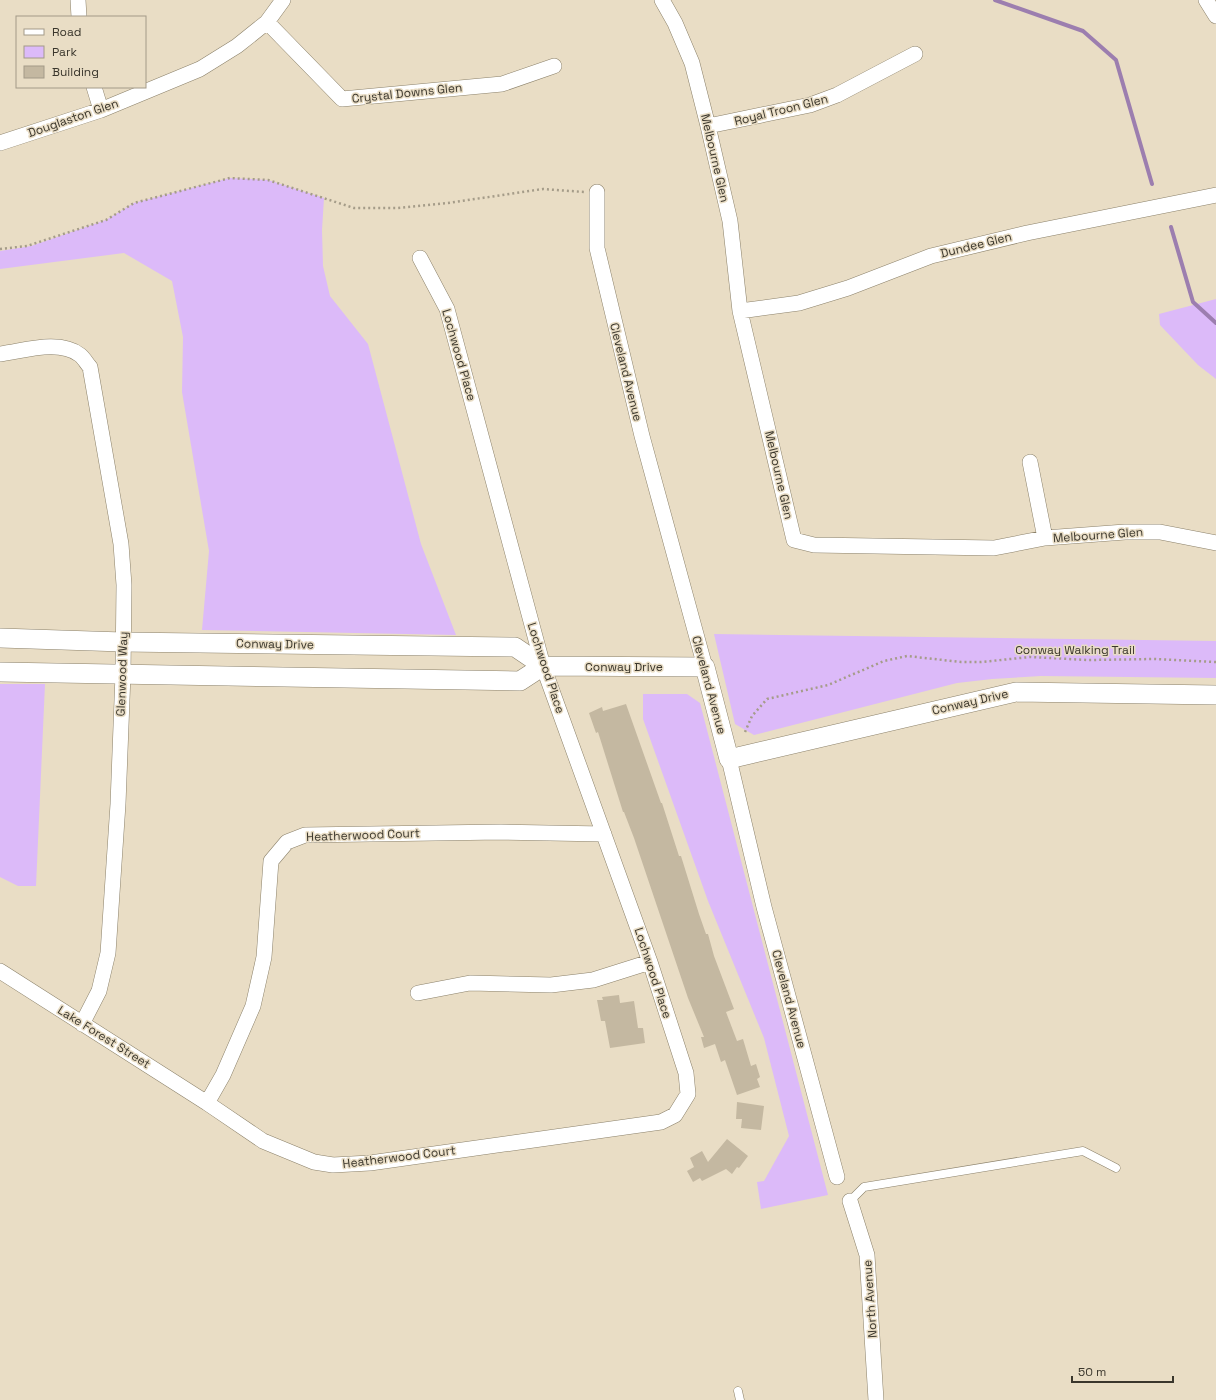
<svg xmlns="http://www.w3.org/2000/svg" width="1216" height="1400" font-family="'Space Grotesk',sans-serif">
<rect width="100%" height="100%" fill="#e9ddc5"/>
<path fill="#dcbaf9" d="M230 178 268 180 324 198 322 230 323 266 330 296 368 344 421 544 456 635 202 630 209 551 182 392 183 337 172 281 124 253 0 269V251L31 246 106 220 134 203Z
M1216 299V379L1198 365 1160 325 1159 314Z
M714 634 1216 641V678L1041 676 992 679 957 683 754 735 735 724Z
M0 684H45L36 886H18L0 877Z
M643 694H687L700 703 828 1195 761 1209 757 1182 764 1181 789 1136 764 1038 708 901 643 719Z"/>
<g fill="none" stroke-linecap="round" stroke-linejoin="round">
<path stroke="#9c7eaf" stroke-width="4" d="M995 0 1083 31 1116 60 1152 184
M1171 227 1193 302 1216 323"/>
</g>
<path fill="#c4b8a1" d="M626 704 661 803H662L679 856H681L699 914 706 934H708L714 956 734 1009 726 1012 737 1041 743 1039 751 1066 756 1064 760 1077 757 1079 760 1087 737 1095 725 1060 721 1062 715 1044 704 1048 701 1037H704L688 998 634 838 624 812H623L598 732 596 733 589 713 602 707 603 711Z
M619 995 620 1003 634 1001 638 1028H643L645 1043 610 1048 605 1021H601L597 1000H603L602 997Z
M737 1102 764 1106 761 1130 741 1128 742 1119H736Z
M727 1139 748 1156 739 1168 737 1167 732 1174 726 1169 702 1181 700 1178 693 1182 687 1171 694 1167 690 1158 702 1151 708 1162Z"/>
<g fill="none" stroke-linecap="round" stroke-linejoin="round">
<defs>
<path id="service" d="M850 1201 864 1187 1083 1151 1116 1168
M738 1391 740 1400"/>
<path id="minor" d="M78 0 79 17
M662 0 675 23 692 63 708 126 730 221 740 311 794 540 814 545 994 548 1045 538 1125 532H1160L1216 543
M1206 0 1216 16
M267 22 342 99 502 84 554 66
M94 87 101 110
M708 126 810 105 837 95 915 54
M0 143 101 110 200 69 237 46 267 22 283 0
M597 192V248L642 436 705 667
M740 311 799 303 848 288 931 256 1027 233 1216 195
M0 354C24 351 59 339 80 355 84 358 87 364 90 367L121 544 124 585 123 674 118 804 108 953 99 991 82 1024
M1030 462 1045 538
M729 759 764 907 837 1177
M0 971 207 1103 263 1141 314 1162 333 1165 370 1163 661 1122 675 1115 688 1094 686 1073 650 962 543 666 447 309 420 258
M418 993 470 983 551 985 593 980 650 962
M207 1103 223 1075 253 1006 264 957 271 861 287 842 305 835 501 832 604 834
M850 1201 867 1255 876 1400"/>
<path id="tertiary" d="M0 638 123 642 515 647 543 666
M0 672 520 681 543 666 705 667 729 759 1016 692 1216 695"/>
</defs>
<use href="#service" stroke="#8b816a" stroke-width="9"/>
<use href="#minor" stroke="#8b816a" stroke-width="16"/>
<use href="#tertiary" stroke="#8b816a" stroke-width="20"/>
<path stroke="#a59c89" stroke-width="2.5" stroke-dasharray="2 3" stroke-linecap="butt" d="M0 249 27 246 106 220 134 203 230 178 268 180 354 208H397L448 203 543 189 584 192
M745 732 752 716 767 699 828 685 884 661 907 656 961 662H981L1030 657 1088 660 1154 659 1216 662"/>
<use href="#service" stroke="#fff" stroke-width="8"/>
<use href="#minor" stroke="#fff" stroke-width="15"/>
<use href="#tertiary" stroke="#fff" stroke-width="19"/>
</g>
<g text-anchor="middle" stroke-width="3" stroke-linejoin="round" paint-order="stroke">
<g font-size="12" fill="#3a362c" stroke="#e9ddc5">
<text transform="translate(407 93) rotate(-6)" y="4">Crystal Downs Glen</text>
<text transform="translate(781 110) rotate(-14)" y="4">Royal Troon Glen</text>
<text transform="translate(73 118) rotate(-19)" y="4">Douglaston Glen</text>
<text transform="translate(715 158) rotate(77)" y="4">Melbourne Glen</text>
<text transform="translate(976 245) rotate(-14)" y="4">Dundee Glen</text>
<text transform="translate(459 355) rotate(74)" y="4">Lochwood Place</text>
<text transform="translate(626 372) rotate(76)" y="4">Cleveland Avenue</text>
<text transform="translate(779 475) rotate(77)" y="4">Melbourne Glen</text>
<text transform="translate(1098 535) rotate(-4)" y="4">Melbourne Glen</text>
<text transform="translate(275 644) rotate(1)" y="4">Conway Drive</text>
<text x="1075" y="654">Conway Walking Trail</text>
<text x="624" y="671">Conway Drive</text>
<text transform="translate(546 668) rotate(72)" y="4">Lochwood Place</text>
<text transform="translate(122 674) rotate(-88)" y="4">Glenwood Way</text>
<text transform="translate(709 685) rotate(75)" y="4">Cleveland Avenue</text>
<text transform="translate(970 702) rotate(-13)" y="4">Conway Drive</text>
<text transform="translate(363 835) rotate(-2)" y="4">Heatherwood Court</text>
<text transform="translate(653 973) rotate(72)" y="4">Lochwood Place</text>
<text transform="translate(789 999) rotate(75)" y="4">Cleveland Avenue</text>
<text transform="translate(104 1037) rotate(32)" y="4">Lake Forest Street</text>
<text transform="translate(399 1157) rotate(-7)" y="4">Heatherwood Court</text>
<text transform="translate(870 1299) rotate(-94)" y="4">North Avenue</text>
</g>
</g>
<rect x="16" y="16" width="130" height="72" fill="#e9ddc5" stroke="#a39a88"/>
<rect x="24" y="29" width="20" height="6" fill="#ffffff" stroke="#a39a88"/>
<text x="52" y="36" font-size="12" fill="#3a362c">Road</text>
<rect x="24" y="46" width="20" height="12" fill="#dcbaf9" stroke="#a39a88"/>
<text x="52" y="56" font-size="12" fill="#3a362c">Park</text>
<rect x="24" y="66" width="20" height="12" fill="#c4b8a1" stroke="#a39a88"/>
<text x="52" y="76" font-size="12" fill="#3a362c">Building</text>
<path d="M1072 1376v6h101v-6" fill="none" stroke="#3a362c" stroke-width="2"/>
<text x="1078" y="1376" font-size="12" fill="#3a362c" stroke="#e9ddc5" stroke-width="3" paint-order="stroke">50 m</text>
</svg>
